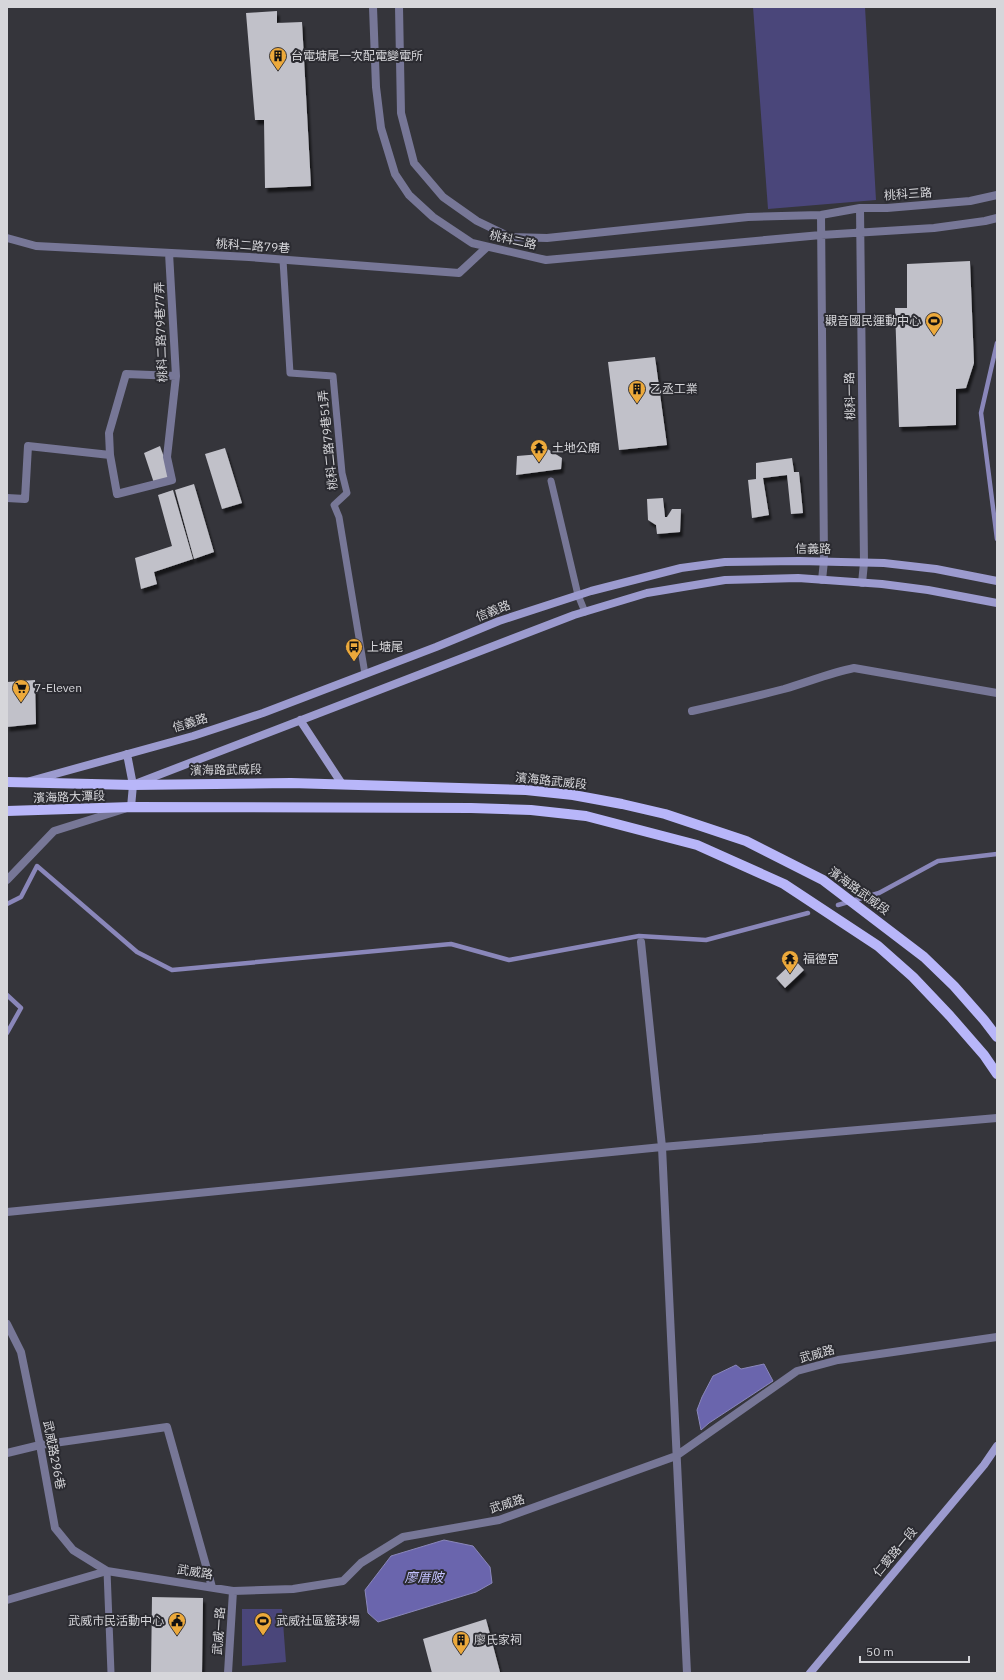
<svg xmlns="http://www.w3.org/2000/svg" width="1004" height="1680" font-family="'IBM Plex Sans','Noto Sans TC',sans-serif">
<defs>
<filter id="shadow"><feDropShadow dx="2.5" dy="4.5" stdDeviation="1" flood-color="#0009"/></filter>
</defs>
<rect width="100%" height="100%" fill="#35353b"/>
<path fill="#4a467a" d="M753 7H865L876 200 768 209Z
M242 1609H282L286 1662 242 1666Z"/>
<path fill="#6a65ad" stroke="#8a87ba" d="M764 1364 773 1381 709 1423 701 1430 697 1410 702 1397 713 1376 736 1365 741 1369Z
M444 1540 473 1546 490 1567 492 1583 476 1592 378 1622 368 1613 365 1590 391 1556Z"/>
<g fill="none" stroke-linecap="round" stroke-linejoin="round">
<path stroke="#8a87ba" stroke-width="4.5" d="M997 343 981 413 997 539
M7 904 21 897 37 866 137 952 172 970 451 944 509 960 639 936 706 940 808 913
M838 905 879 893 938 861 997 854
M7 995 21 1008 7 1033"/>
</g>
<path fill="#c1c1c9" filter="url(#shadow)" d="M277 11V23L302 22 311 186 265 188 264 120H255L246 13Z
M970 261 974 363 966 388 956 389V425L899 427 895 308H907V264Z
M655 357 667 445 619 450 608 362Z
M160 446 171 477 154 483 144 453Z
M225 448 242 503 222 509 205 454Z
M546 448 562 458 561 469 516 475 517 456 541 454Z
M792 458 794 472H799L803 513 791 514 787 475 763 478 769 515 752 518 748 480 756 479V463Z
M194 484 214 552 194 559 175 490Z
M173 490 193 559 154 572 157 584 141 589 135 558 172 546 158 495Z
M663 498 665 517H667L672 509H681L680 532 657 534 656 525 648 520 647 499Z
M35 680 36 724 7 727V682Z
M795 960 804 970 785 988 776 978Z
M152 1597 203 1598 202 1673H151Z
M486 1619 500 1672 432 1673 423 1639Z"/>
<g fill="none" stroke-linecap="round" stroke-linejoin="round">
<path stroke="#777797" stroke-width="7" d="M283 260 290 373 333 376 342 473 347 493 334 505 339 517 365 674
M551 481 578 595 585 612
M107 1571 111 1673"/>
<path stroke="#777797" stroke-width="8" d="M373 7 376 87 381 128 395 174 409 195 433 217 472 243 546 260 821 235 934 228 985 221 997 218
M399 7 401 113 414 163 443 197 477 221 510 237 547 238 748 217 821 215 860 208H887L970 201 997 195
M860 208 864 563 862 583
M821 215 824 561 822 580
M7 238 36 246 249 257 459 273 487 247
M169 253 176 376 167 457 172 480 117 494 110 455 109 433 126 374 176 376
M7 498 25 499 28 446 110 455
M692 711C723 704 753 697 784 689 808 682 830 673 854 668L997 693
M7 880 54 831 124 809
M641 942 662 1147 687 1673
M7 1212 662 1147 997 1118
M7 1324 21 1352 40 1445 55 1528 73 1550 107 1571
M7 1453 40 1445 167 1427 212 1587
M7 1600 107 1571 233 1591 293 1589 343 1581 361 1563 403 1537 499 1520 676 1456 797 1371 838 1360 997 1337
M228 1673 233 1591"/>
<path stroke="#9c9bcf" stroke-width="8" d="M300 720 342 784
M127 754 133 785 131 807
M30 781 193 736 263 713 436 647 499 621 591 591 681 568 725 562 799 561 884 563 936 569 997 581
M135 784 574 615 647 593 725 580 798 578 882 584 928 590 997 603
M810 1673 984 1465 997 1446"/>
<path stroke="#b8b6f9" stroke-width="10" d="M7 782 133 785 291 783 526 790 573 795 622 804 665 814 746 841 823 880 924 957 954 986 984 1020 997 1037
M7 811 131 807 471 808 531 810 586 816 697 845 784 884 878 946 913 977 950 1016 984 1055 997 1074"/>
</g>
<defs>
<symbol id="building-pin" viewBox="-11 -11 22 30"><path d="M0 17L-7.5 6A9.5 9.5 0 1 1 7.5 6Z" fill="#eca93b" stroke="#2b2b31"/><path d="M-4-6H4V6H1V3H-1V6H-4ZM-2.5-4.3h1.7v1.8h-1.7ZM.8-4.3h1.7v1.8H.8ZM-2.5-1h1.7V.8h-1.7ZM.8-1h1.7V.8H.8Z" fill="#111"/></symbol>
<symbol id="stadium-pin" viewBox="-11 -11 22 30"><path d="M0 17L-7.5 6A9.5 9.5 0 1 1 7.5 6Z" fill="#eca93b" stroke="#2b2b31"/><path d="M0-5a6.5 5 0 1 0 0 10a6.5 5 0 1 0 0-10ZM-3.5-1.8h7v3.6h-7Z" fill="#111"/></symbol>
<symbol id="temple-pin" viewBox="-11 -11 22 30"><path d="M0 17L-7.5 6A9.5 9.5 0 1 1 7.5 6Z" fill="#eca93b" stroke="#2b2b31"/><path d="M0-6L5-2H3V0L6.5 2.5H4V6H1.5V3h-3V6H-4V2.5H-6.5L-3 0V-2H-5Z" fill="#111"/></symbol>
<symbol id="bus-pin" viewBox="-11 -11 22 30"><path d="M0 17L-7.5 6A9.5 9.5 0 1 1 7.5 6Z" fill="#eca93b" stroke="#2b2b31"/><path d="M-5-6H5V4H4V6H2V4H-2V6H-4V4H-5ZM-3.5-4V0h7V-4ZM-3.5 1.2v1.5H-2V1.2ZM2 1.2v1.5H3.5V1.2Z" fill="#111"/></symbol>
<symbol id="supermarket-pin" viewBox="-11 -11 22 30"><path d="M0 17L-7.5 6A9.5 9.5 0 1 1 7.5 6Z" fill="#eca93b" stroke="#2b2b31"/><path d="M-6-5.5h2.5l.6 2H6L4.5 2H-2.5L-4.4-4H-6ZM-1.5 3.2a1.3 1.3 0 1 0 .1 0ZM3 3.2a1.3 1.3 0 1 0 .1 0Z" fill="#111"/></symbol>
<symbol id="civic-pin" viewBox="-11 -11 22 30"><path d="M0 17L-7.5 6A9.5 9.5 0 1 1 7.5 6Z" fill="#eca93b" stroke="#2b2b31"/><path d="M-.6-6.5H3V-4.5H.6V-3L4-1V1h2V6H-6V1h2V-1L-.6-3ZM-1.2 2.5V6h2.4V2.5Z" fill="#111"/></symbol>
</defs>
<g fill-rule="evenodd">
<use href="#building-pin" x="268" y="46" width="20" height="27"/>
<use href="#stadium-pin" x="924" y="311" width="20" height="27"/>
<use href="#building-pin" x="627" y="379" width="20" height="27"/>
<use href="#temple-pin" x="529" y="438" width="20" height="27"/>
<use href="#bus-pin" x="344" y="637" width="20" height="27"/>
<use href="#supermarket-pin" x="11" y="678" width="20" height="27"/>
<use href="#temple-pin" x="780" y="949" width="20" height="27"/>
<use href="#civic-pin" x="167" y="1611" width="20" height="27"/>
<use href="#stadium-pin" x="253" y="1611" width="20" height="27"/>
<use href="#building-pin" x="451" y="1630" width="20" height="27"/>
</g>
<g text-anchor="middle" stroke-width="4" stroke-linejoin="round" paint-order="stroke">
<g font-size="12" fill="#d6d6da" stroke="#2b2b31" text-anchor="start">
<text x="291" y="60">台電塘尾一次配電變電所</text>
<text x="921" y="325" text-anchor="end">觀音國民運動中心</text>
<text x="650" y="393">乙丞工業</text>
<text x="552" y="452">土地公廟</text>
<text x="367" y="651">上塘尾</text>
<text x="34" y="692">7-Eleven</text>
<text x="803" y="963">福德宮</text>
<text x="164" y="1625" text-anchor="end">武威市民活動中心</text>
<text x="276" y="1625">武威社區籃球場</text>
<text x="474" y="1644">廖氏家祠</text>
</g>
<g font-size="12" fill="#d6d6da" stroke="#2b2b31">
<text transform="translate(908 194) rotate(-4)" y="4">桃科三路</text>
<text transform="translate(513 240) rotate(13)" y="4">桃科二路</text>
<text transform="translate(253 246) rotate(4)" y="4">桃科二路79巷</text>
<text transform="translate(161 332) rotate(-92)" y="4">桃科二路79巷77弄</text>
<text transform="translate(850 396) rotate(-91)" y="4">桃科一路</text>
<text transform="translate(328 440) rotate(-96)" y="4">桃科二路79巷51弄</text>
<text transform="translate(813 549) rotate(1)" y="4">信義路</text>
<text transform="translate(493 611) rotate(-21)" y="4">信義路</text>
<text transform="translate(190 723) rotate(-17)" y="4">信義路</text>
<text transform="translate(226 770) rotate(-1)" y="4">濱海路武威段</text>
<text transform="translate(551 781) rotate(6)" y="4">濱海路武威段</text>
<text transform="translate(69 797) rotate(-2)" y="4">濱海路大潭段</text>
<text transform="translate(859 891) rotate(36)" y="4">濱海路武威段</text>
<text transform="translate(817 1354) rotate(-15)" y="4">武威路</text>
<text transform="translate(54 1455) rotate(79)" y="4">武威路296巷</text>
<text transform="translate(507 1504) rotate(-17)" y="4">武威路</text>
<text transform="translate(895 1552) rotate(-50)" y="4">仁愛路一段</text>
<text transform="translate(195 1572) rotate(9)" y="4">武威路</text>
<text transform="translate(219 1631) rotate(-86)" y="4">武威一路</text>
</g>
<g font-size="13" font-style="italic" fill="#c3c2ff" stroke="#2b2b31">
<text x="424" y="1582">廖厝陂</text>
</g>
</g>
<rect width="1004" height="1680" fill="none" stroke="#d6d6da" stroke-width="16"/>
<path d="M860 1656v6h109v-6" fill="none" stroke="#d6d6da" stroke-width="2"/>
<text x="866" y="1656" font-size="12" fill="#d6d6da" stroke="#2b2b31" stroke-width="3" paint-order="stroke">50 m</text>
</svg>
